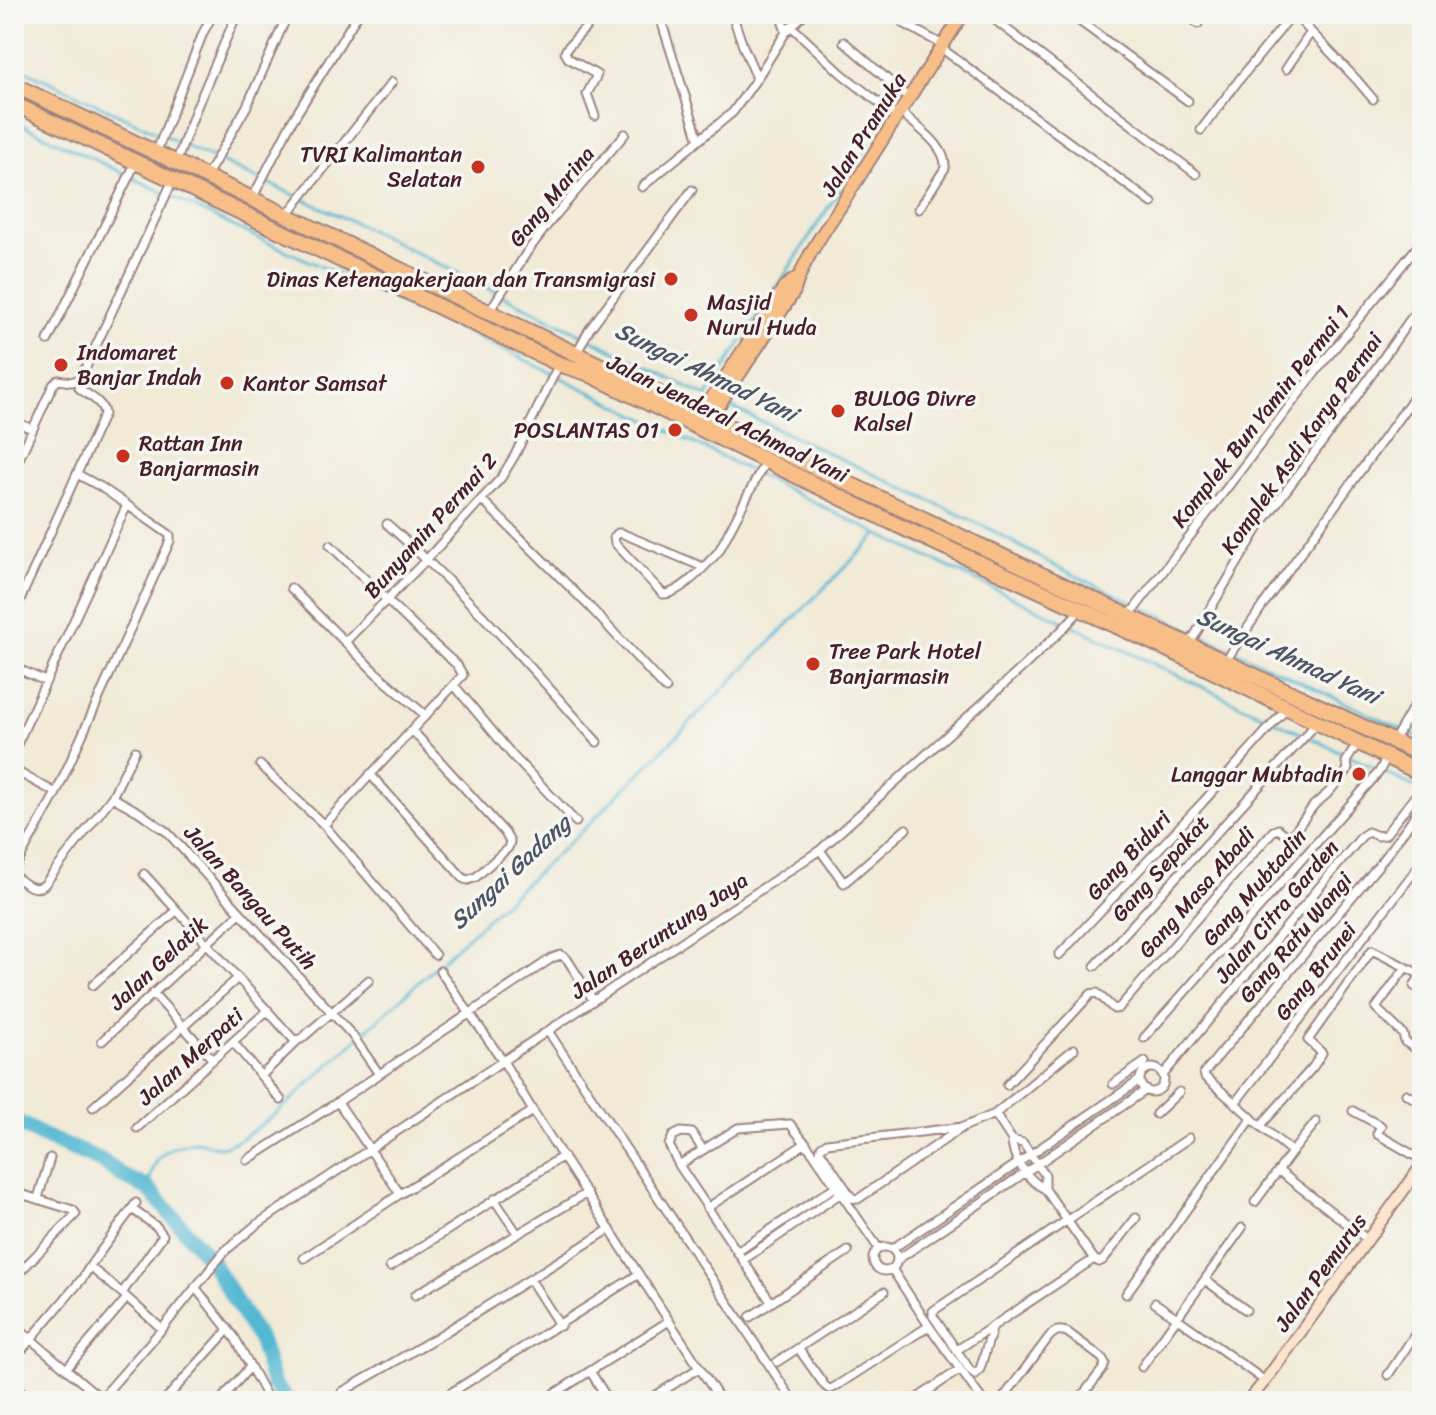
<svg xmlns="http://www.w3.org/2000/svg" width="1436" height="1415" font-family="Sriracha,sans-serif">
<rect width="100%" height="100%" fill="#f6f6f2"/>
<filter id="ink" filterUnits="userSpaceOnUse"><feTurbulence type="fractalNoise" baseFrequency=".0125" numOctaves="2"/><feDisplacementMap in="SourceGraphic" scale="16" xChannelSelector="R" yChannelSelector="G"/><feConvolveMatrix kernelMatrix="1 2 1 2 8 2 1 2 1" color-interpolation-filters="sRGB"/></filter>
<filter id="wash" filterUnits="userSpaceOnUse"><feTurbulence type="fractalNoise" baseFrequency=".006" numOctaves="4" result="noise"/><feDisplacementMap in="SourceGraphic" scale="32" xChannelSelector="R" yChannelSelector="G"/><feGaussianBlur stdDeviation="1.8" result="paint"/><feColorMatrix in="noise" values="0 0 0 0 0 0 0 0 0 0 0 0 0 0 0 0 0 1.4 0 .05"/><feComposite in="paint" operator="in"/></filter>
<g filter="url(#wash)">
<rect width="100%" height="100%" fill="#f1ead7"/>
<g fill="none" stroke-linecap="round" stroke-linejoin="round">
<path stroke="#54b8d2" stroke-width="3" d="M14 65 188 147 360 225 708 397
M14 121 258 238 503 349 878 534 1419 789
M707 395 870 143
M722 403 988 528 1055 566 1422 739
M148 1188C152 1167 157 1152 179 1146 185 1144 192 1142 198 1142 205 1143 215 1148 222 1147 239 1143 261 1124 276 1114L583 830 878 534"/>
<path stroke="#54b8d2" stroke-width="16" d="M14 1120 42 1136 102 1161 124 1177 148 1188 209 1258 261 1343 273 1384 288 1401"/>
</g>
</g>
<g filter="url(#ink)">
<g fill="none" stroke-linecap="round" stroke-linejoin="round">
<defs>
<path id="street" d="M659 14 699 140
M732 14 743 46 757 78
M780 14 786 32
M987 14 1196 174
M1070 14 1188 101
M1189 14 1198 24
M1294 14 1356 79 1373 99
M1416 14 1422 23
M903 23 943 45
M791 26 842 74 896 116
M14 31 22 14
M844 42 909 98
M941 48 1152 203
M1286 69 1311 32
M900 111C915 126 947 145 945 168L919 209
M595 116 587 94 597 75 568 58 565 52 567 48 589 24 614 14
M1201 130 1239 80 1293 14
M156 153 203 33 213 14
M176 163 196 109 237 14
M206 177 247 106 288 14
M642 187 733 112 757 78 786 32 804 14
M252 199 291 123 358 14
M287 215 392 82
M489 312 527 252 549 223 625 134
M48 340 136 162
M576 354 589 330 692 190
M14 421 32 429
M14 470 53 385 58 380 72 382 81 378 173 180
M482 500 590 607 666 689
M387 524C463 590 530 666 597 742
M703 567 621 533H618L614 537 615 543 663 594C680 595 707 564 719 551L766 460
M291 588 376 673 425 715
M14 613 104 414C103 401 88 396 79 388L81 379
M1129 616 1321 365 1422 241
M346 641 427 559 501 478 515 455 559 364
M1189 645 1259 527 1353 401 1421 304
M1225 662 1263 605 1422 386
M14 667 45 681
M454 685 513 756 576 822
M1393 742 1422 692
M14 751 127 505 101 487 77 474
M260 765 324 825 435 955
M14 770 56 793
M370 774 464 879 468 880 476 877 508 848 510 842 505 833 412 730
M112 797 139 812 167 832 352 1035 379 1074
M324 825 463 675 457 665 417 629 330 545
M820 850 844 883 906 829
M14 869 56 793 170 541V535L127 505
M144 874 294 1040 301 1039 369 980
M14 876C24 882 33 893 44 885L112 797 135 751
M1059 955 1203 802 1287 708
M1095 966 1317 723
M1406 967 1376 1008 1403 1034 1405 1042 1422 1052
M440 971 503 1061 533 1111 721 1401
M1422 973 1414 986 1422 990
M93 985 176 911
M153 993 213 1060
M548 1031 793 1401
M1144 1038 1379 772 1387 757
M102 1041 240 913
M233 1042 281 1100
M1140 1080a12 12 0 1 1 24 0a12 12 0 1 1-24 0Z
M1163 1075 1362 836 1368 832 1378 836 1385 835 1422 787
M261 1076 297 1041
M1113 1084 1145 1062
M1007 1085 1091 994 1097 993 1114 1009 1119 1008 1273 831 1278 829 1289 837 1292 835 1314 805 1327 794 1347 771 1348 768 1346 762 1357 744
M1406 1094 1422 1103
M338 1102 400 1194
M1235 1103 1205 1077 1204 1073 1378 866 1409 824 1422 804
M93 1107 238 978
M1353 1111 1381 1126 1377 1134 1422 1160
M995 1114 1012 1140
M1156 1114 1179 1092
M1251 1118 1292 1152 1255 1202
M1263 1123 1313 1067 1322 1053 1308 1040 1372 950 1421 975
M963 1127 827 1143 821 1147 820 1151 852 1198 858 1199 963 1127 995 1114 1074 1049
M137 1128 268 1010
M1012 1140 1023 1143 1045 1175V1189C1029 1181 1012 1159 1012 1140Z
M1292 1152 1316 1122
M247 1160 338 1102 552 958 561 955 567 959 593 1000
M679 1165 669 1145 673 1136 681 1132 692 1133 703 1150
M1279 1171 1368 1240
M1045 1189 1094 1259 1099 1262 1103 1260 1136 1218
M14 1192 73 1210 76 1214 14 1278
M38 1198 50 1158
M494 1199 517 1233
M707 1208 806 1143
M873 1259a12 12 0 1 1 24 0a12 12 0 1 1-24 0Z
M892 1249 1140 1080
M737 1252 836 1186
M304 1258 400 1194 533 1111
M743 1260 841 1193
M897 1260 1146 1090
M90 1267 122 1293 162 1329
M390 1267 563 1156
M892 1269 929 1326 983 1401
M530 1279 560 1326
M1205 1280 1246 1310
M195 1287 235 1338 269 1401
M122 1293 163 1235 157 1227 132 1209
M1126 1294 1252 1118 1235 1103 1422 862
M415 1295 587 1193
M771 1302 679 1165 738 1128 790 1124 813 1153 879 1249
M1155 1303 1177 1318 1242 1228
M750 1317 848 1251
M14 1325 103 1400
M993 1326 980 1369 975 1374 970 1370 933 1316V1311L1189 1138
M798 1348 825 1386 829 1389 833 1388 929 1326
M957 1350 1094 1259
M14 1359 82 1279 92 1263 136 1203
M777 1362 884 1292
M1142 1367 1177 1318 1265 1381
M67 1368 127 1298
M590 1371 609 1401
M1388 1375 1422 1324
M14 1385 32 1401
M99 1401 162 1329 225 1251 256 1225 820 850 1023 667 1061 631 1081 609
M164 1401 228 1330
M220 1401 249 1368
M342 1401 340 1397 342 1392 439 1336 610 1229
M438 1401 639 1274
M543 1401 669 1321
M647 1401 699 1368
M913 1401 959 1370
M1001 1401 1049 1337C1055 1331 1058 1329 1067 1332L1102 1358 1105 1363 1103 1369 1078 1401"/>
<path id="secondary" d="M1248 1401 1265 1381 1422 1165"/>
<path id="primary" d="M698 419 785 286 798 277
M707 423 794 292C803 259 826 229 844 201 883 138 923 76 963 14"/>
<path id="highway" d="M14 85 710 418 1422 755
M14 104 559 364 587 373 897 525 1182 656 1422 774"/>
</defs>
<use href="#street" stroke="#9e8481" stroke-width="11"/>
<use href="#secondary" stroke="#9e8481" stroke-width="14"/>
<use href="#primary" stroke="#9e8481" stroke-width="15"/>
<use href="#highway" stroke="#9e8481" stroke-width="18"/>
<use href="#street" stroke="#fff" stroke-width="7"/>
<use href="#secondary" stroke="#fce5cf" stroke-width="10"/>
<use href="#primary" stroke="#f7be88" stroke-width="11"/>
<use href="#highway" stroke="#f7be88" stroke-width="14"/>
</g>
</g>
<g fill="#c8321e" stroke="#f6f6f2" stroke-width="3">
<circle cx="478" cy="167" r="8"/>
<circle cx="671" cy="279" r="8"/>
<circle cx="691" cy="315" r="8"/>
<circle cx="61" cy="365" r="8"/>
<circle cx="227" cy="383" r="8"/>
<circle cx="838" cy="411" r="8"/>
<circle cx="675" cy="430" r="8"/>
<circle cx="123" cy="456" r="8"/>
<circle cx="813" cy="664" r="8"/>
<circle cx="1359" cy="774" r="8"/>
</g>
<g text-anchor="middle" stroke-width="7" stroke-linejoin="round" paint-order="stroke">
<g font-size="22" fill="#4a1f2b" stroke="#f6f6f2">
<text transform="translate(863 134) rotate(-58)" y="8">Jalan Pramuka</text>
<text transform="translate(551 196) rotate(-51)" y="8">Gang Marina</text>
<text transform="translate(1260 416) rotate(-52)" y="8">Komplek Bun Yamin Permai 1</text>
<text transform="translate(728 418) rotate(26)" y="8">Jalan Jenderal Achmad Yani</text>
<text transform="translate(1301 443) rotate(-55)" y="8">Komplek Asdi Karya Permai</text>
<text transform="translate(430 525) rotate(-48)" y="8">Bunyamin Permai 2</text>
<text transform="translate(1128 855) rotate(-47)" y="8">Gang Biduri</text>
<text transform="translate(1160 868) rotate(-48)" y="8">Gang Sepakat</text>
<text transform="translate(1254 887) rotate(-49)" y="8">Gang Mubtadin</text>
<text transform="translate(1196 892) rotate(-49)" y="8">Gang Masa Abadi</text>
<text transform="translate(251 897) rotate(48)" y="8">Jalan Bangau Putih</text>
<text transform="translate(1276 911) rotate(-50)" y="8">Jalan Citra Garden</text>
<text transform="translate(659 935) rotate(-34)" y="8">Jalan Beruntung Jaya</text>
<text transform="translate(1295 937) rotate(-50)" y="8">Gang Ratu Wangi</text>
<text transform="translate(158 963) rotate(-43)" y="8">Jalan Gelatik</text>
<text transform="translate(1315 971) rotate(-52)" y="8">Gang Brunei</text>
<text transform="translate(190 1056) rotate(-42)" y="8">Jalan Merpati</text>
<text transform="translate(1320 1272) rotate(-54)" y="8">Jalan Pemurus</text>
</g>
<g font-size="22" fill="#4a1f2b" stroke="#f6f6f2" text-anchor="start">
<text x="462" y="162" text-anchor="end">TVRI Kalimantan<tspan x="462" dy="25">Selatan</tspan></text>
<text x="655" y="287" text-anchor="end">Dinas Ketenagakerjaan dan Transmigrasi</text>
<text x="707" y="310">Masjid<tspan x="707" dy="25">Nurul Huda</tspan></text>
<text x="77" y="360">Indomaret<tspan x="77" dy="25">Banjar Indah</tspan></text>
<text x="243" y="391">Kantor Samsat</text>
<text x="854" y="406">BULOG Divre<tspan x="854" dy="25">Kalsel</tspan></text>
<text x="659" y="438" text-anchor="end">POSLANTAS 01</text>
<text x="139" y="451">Rattan Inn<tspan x="139" dy="25">Banjarmasin</tspan></text>
<text x="829" y="659">Tree Park Hotel<tspan x="829" dy="25">Banjarmasin</tspan></text>
<text x="1343" y="782" text-anchor="end">Langgar Mubtadin</text>
</g>
<g font-size="24" font-style="italic" fill="#4e5565" stroke="#f6f6f2">
<text transform="translate(706 372) rotate(26)" y="8">Sungai Ahmad Yani</text>
<text transform="translate(1288 656) rotate(25)" y="8">Sungai Ahmad Yani</text>
<text transform="translate(510 872) rotate(-43)" y="8">Sungai Gadang</text>
</g>
</g>
<rect width="1436" height="1415" fill="none" stroke="#f6f6f2" stroke-width="48"/>
</svg>
